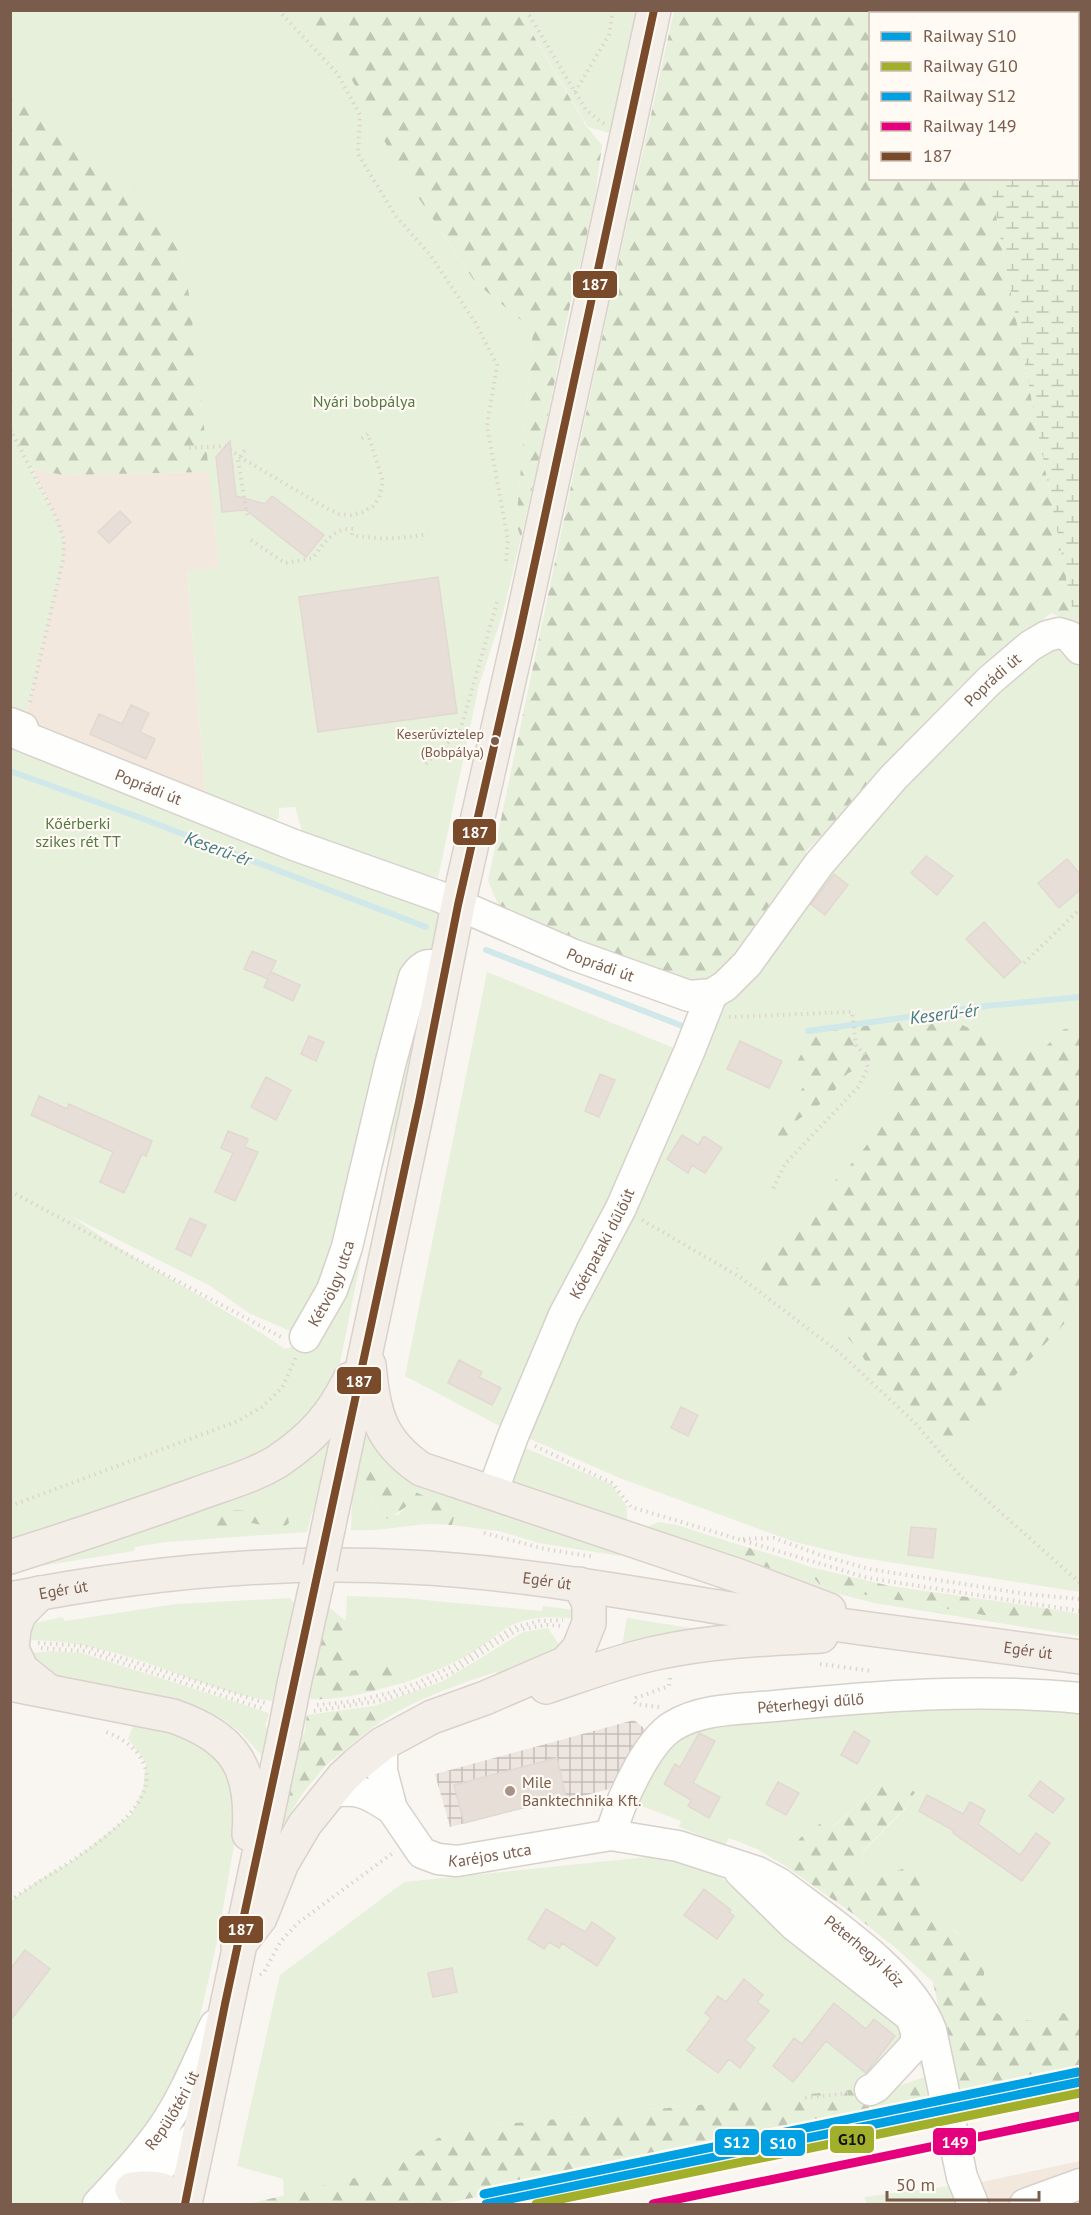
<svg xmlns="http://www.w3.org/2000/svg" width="1091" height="2215" font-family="'PT Sans',sans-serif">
<defs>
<pattern id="industrial-grid" width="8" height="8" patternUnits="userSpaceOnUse" patternTransform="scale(1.5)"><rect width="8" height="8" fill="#ede5e0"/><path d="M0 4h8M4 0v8" fill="none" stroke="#c5bdb8"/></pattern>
<pattern id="forest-firs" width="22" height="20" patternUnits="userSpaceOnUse" patternTransform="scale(1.5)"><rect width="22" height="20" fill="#e7f0db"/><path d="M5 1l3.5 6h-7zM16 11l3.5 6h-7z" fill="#c0c6b4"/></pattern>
<pattern id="wetland-marsh" width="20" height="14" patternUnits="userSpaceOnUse" patternTransform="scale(1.5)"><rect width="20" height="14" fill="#e7f0db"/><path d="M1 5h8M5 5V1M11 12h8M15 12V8" fill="none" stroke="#c0c6b4"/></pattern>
</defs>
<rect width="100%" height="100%" fill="#f9f5f0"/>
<path fill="#f2e8de" d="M32 469 63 475 209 472 219 567 187 572 206 798 23 728 58 580 57 519Z
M1080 2161V2204H880Z"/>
<path fill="url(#industrial-grid)" d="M634 1720 645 1729 609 1789 534 1809 533 1806 450 1827 435 1774Z"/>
<path fill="#e7f0db" d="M10 11H296L344 65 443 235 475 282 533 330 516 525 521 537 503 613 479 685 438 878 304 838 295 807 279 808V818L268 824 206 798 187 571 219 567 190 301 182 254 59 125 26 96 11 90Z
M519 11H654L627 138 588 127Z
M10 429 57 519 64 540 63 560 21 735 294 845 458 905 445 967 430 964 414 977 347 1247 303 1329 290 1331 249 1313 209 1285 73 1217C140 1266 217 1302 285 1349L306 1343 338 1284 353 1242 363 1192 386 1111 413 1003 419 984 428 975 430 980 406 1100 386 1154 366 1234 340 1363 329 1389 314 1410 278 1444 225 1473 11 1544Z
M1030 646 1080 649V1592L857 1557 795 1542 622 1479 494 1423 405 1376 487 972 696 1057 720 1002 858 828Z
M365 1424 374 1439 621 1546 620 1556 539 1543 499 1531 452 1525 456 1510 402 1486 375 1461 366 1479 372 1502 379 1513 398 1515 407 1506 424 1511 432 1524C405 1525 379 1532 351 1530L352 1502 350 1498Z
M331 1439 317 1509 312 1513 307 1532 166 1542 135 1547 134 1551 35 1567 34 1561 136 1531 148 1530 268 1485 302 1463Z
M518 1445 611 1484 627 1507V1524L516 1487 512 1474Z
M658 1522 677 1525 730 1542 727 1554 784 1573 790 1560 810 1567C817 1589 823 1586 844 1591L1007 1619 1048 1624 1058 1610 1080 1614V1636L874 1603 796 1583 644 1533 648 1527Z
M347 1596 404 1598 542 1611 543 1606 574 1610V1619C553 1616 530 1616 510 1626 498 1632 488 1643 476 1650 455 1664 432 1672 409 1681L408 1667 388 1663 351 1671 344 1653Z
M290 1598 297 1608 283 1683 276 1682 272 1701C211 1692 155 1661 95 1648 71 1642 46 1640 22 1640L26 1625 62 1617 65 1621 176 1604Z
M627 1618 703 1630 621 1651Z
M548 1628 560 1646 551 1654 498 1675 496 1672C453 1686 419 1698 380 1722L374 1706 443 1681 523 1632Z
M52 1651 82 1653 269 1713 265 1727 271 1729 264 1758 243 1735 223 1719 200 1708 132 1691 42 1677 23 1654Z
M922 1704 1080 1711V2021L1059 2011 1038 2022 999 2015 980 1993 984 1971 958 1933 918 1910 907 1867 874 1880 860 1874 863 1852 906 1808 914 1792 887 1779 832 1827 800 1838 784 1865 757 1849 729 1838 725 1845 679 1827 681 1821 631 1802 665 1748 687 1730 742 1718Z
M136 1720 211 1747 229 1766 240 1812 217 1942 189 2064 108 2182 81 2204H11V1901L39 1880 71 1862 132 1814 143 1789 146 1763 128 1738Z
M658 1856 699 1864 750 1896 881 2000 909 2039 870 2088 496 2125 438 2138 395 2168 284 2196 283 2179 237 2166 280 1975 404 1882Z
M957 2185 963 2204H867L864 2197Z"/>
<path fill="url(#forest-firs)" d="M296 11H519L587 127 602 145 594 205 569 310 539 460 521 537 516 525 533 330 475 282 400 170 344 65Z
M674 11H957V13L870 14V178L989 179 1075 623 1051 613 959 687 867 791 806 851 808 869 720 982 690 984 576 947 500 909 488 881 609 305Z
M11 90 26 96 147 201 166 223 182 254 190 301 209 472 63 475 32 469 11 440Z
M948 1018 1006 1046 1040 1052 1064 1029 1080 1030V1307L950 1444 874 1376 860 1352 844 1333V1300L825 1285 799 1289 786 1300 736 1268 774 1246 823 1208 831 1185 857 1158 886 1119 893 1062 887 1051 847 1074 829 1098 796 1121 782 1145 769 1131 800 1092 817 1065 792 1071 814 1031Z
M375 1461 402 1486 456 1510 452 1525 432 1524 424 1511 407 1506 388 1519C373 1510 369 1496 366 1479Z
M235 1510 256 1511 268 1517 287 1512 289 1523 281 1529 252 1523 242 1528 229 1525 209 1531 204 1525 209 1517Z
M730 1542 790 1560 784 1573 727 1554Z
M810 1567 890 1586 1058 1610 1048 1624 1007 1619 844 1591C823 1586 817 1589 810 1567Z
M329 1607 347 1622 344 1653 351 1671 388 1663 409 1667V1681C376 1690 344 1701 310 1699L314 1666Z
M374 1706 380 1722 326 1765 303 1793 279 1831 298 1738 304 1735 307 1715Z
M887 1779 915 1792 906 1807 863 1851 860 1874 874 1880 907 1867 928 1883 918 1910C942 1924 977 1939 984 1970 985 1976 981 1987 980 1993L999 2015 1038 2022 1059 2011 1080 2021V2072L951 2099 941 2018 933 1982 897 1949 852 1913 784 1865 800 1838 821 1823 833 1827Z
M930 2059 938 2101 442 2204H249L395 2168 438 2138 496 2125 870 2088 884 2091 928 2076 920 2066V2061Z"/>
<path fill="url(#wetland-marsh)" d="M957 11H1080V649L989 179 1078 178V14H957Z"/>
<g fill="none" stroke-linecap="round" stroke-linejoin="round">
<path stroke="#d0e8ea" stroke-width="6" d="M1033 10 1034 14
M1078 128 1080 136
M10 771 141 818 426 927
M486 950 685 1027
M808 1031 986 1006 1080 997"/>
</g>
<path fill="#e6ded7" stroke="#e2d8d2" stroke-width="1.5" d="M230 441 236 496 265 504 272 496 324 535 306 557 246 510 222 512 216 457Z
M120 511 131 522 109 543 98 532Z
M438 577 457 713 318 732 299 597Z
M131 705 149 713 140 732 155 739 146 759 90 734 99 714 122 724Z
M926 856 953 876 937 895 911 873Z
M1067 859 1080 874V890L1059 908 1038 883Z
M834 874 848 885 825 915 811 904Z
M984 922 1021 962 1004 978 966 939Z
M252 951 276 961 269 976 271 972 300 985 293 1001 264 987 268 979 244 969Z
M309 1036 324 1042 316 1061 301 1054Z
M740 1041 782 1061 769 1088 727 1069Z
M600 1074 615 1080 599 1117 585 1111Z
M266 1077 291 1090 276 1120 251 1107Z
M39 1096 67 1109 69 1104 152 1141 146 1156 142 1154 124 1193 100 1182 113 1152 31 1115Z
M228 1131 248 1139 245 1147 258 1152 235 1201 215 1192 233 1153 221 1148Z
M682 1135 698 1145 704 1136 722 1148 705 1173 692 1165 688 1173 667 1159Z
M190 1218 206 1225 191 1256 176 1249Z
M459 1360 482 1372 479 1377 501 1388 492 1405 448 1383Z
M681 1407 698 1415 688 1436 671 1428Z
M911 1527 936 1529 933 1558 908 1555Z
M854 1731 870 1741 857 1764 841 1755Z
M699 1733 715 1741 693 1783 720 1797 709 1818 688 1806 691 1800 664 1784 675 1764 680 1767Z
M557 1758 566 1797 464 1823 454 1785Z
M1040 1781 1064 1799 1053 1813 1029 1796Z
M778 1782 799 1793 786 1815 766 1804Z
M927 1795 963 1814 970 1802 985 1810 978 1824 1020 1855 1036 1833 1050 1843 1022 1881 953 1833 954 1831 919 1811Z
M704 1889 731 1910 729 1912 734 1916 717 1939 684 1915Z
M546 1909 585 1932 592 1922 615 1938 597 1966 562 1943 559 1948 549 1942 544 1949 528 1939Z
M25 1950 50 1969 10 2021V1969Z
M452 1968 457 1992 433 1997 428 1973Z
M744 1979 763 1995 757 2002 769 2011 745 2040 755 2048 740 2068 729 2059 718 2073 687 2050 711 2018 705 2013 718 1996 726 2002Z
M834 2003 866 2029 874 2019 895 2036 866 2073 826 2041 793 2082 773 2066 794 2038 802 2044Z"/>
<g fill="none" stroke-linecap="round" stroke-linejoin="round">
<defs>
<g id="minor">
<path id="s1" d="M10 723 23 728 20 735 294 845 438 896 574 955 689 996 712 994 725 986 747 964 819 864 893 778 989 681 1030 646 1047 636 1059 633 1069 636 1080 649"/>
<path id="s2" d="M305 1337 332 1290 347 1247 390 1065 414 977C424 962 429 964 445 967"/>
<path id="s3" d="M492 1493 513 1436 564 1315 621 1208 689 1052 712 994"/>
<path id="s4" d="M382 1744V1771L392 1809 422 1853 438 1859 457 1861 611 1835 678 1846 758 1872 779 1883C826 1919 911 1974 931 2030L962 2177 973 2204"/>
<path d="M330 1792C360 1788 367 1793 392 1809"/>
<path id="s5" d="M611 1835C618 1806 646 1742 673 1726 701 1708 743 1709 775 1706 876 1696 979 1688 1080 1698"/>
<path d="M740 1872 795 1926 911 2017 916 2031V2044L876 2087 870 2090"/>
<path d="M129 2190 171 2158 199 2133"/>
<path id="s6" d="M98 2204C121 2179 145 2154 164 2126 185 2095 199 2059 215 2025"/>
<path d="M1025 2204 1080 2184"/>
</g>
<g id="major">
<path d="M369 1365C374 1413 379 1440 421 1469L739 1576 829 1610"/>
<path d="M328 1529 419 1102 458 905 519 636 654 10"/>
<path d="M10 1557C73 1537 136 1516 197 1494 224 1484 254 1476 278 1461 312 1438 332 1416 350 1379"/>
<path d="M40 1593 19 1614 14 1629 12 1649 22 1670 47 1690"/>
<path id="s7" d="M10 1599C141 1573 276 1560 409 1567 519 1572 628 1593 737 1610 851 1628 966 1641 1080 1657"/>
<path d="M10 1684 173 1716C235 1738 254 1767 249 1834"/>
<path d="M294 1684 320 1568"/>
<path d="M546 1687C582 1675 618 1661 656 1653 710 1641 765 1639 821 1636"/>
<path d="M238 1946 260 1918 282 1863 305 1824 343 1777 357 1764 382 1744 432 1717 485 1698 566 1663 579 1648 589 1623V1603L579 1584"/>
<path d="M132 2189C155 2186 168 2188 185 2204"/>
<path d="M185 2204 285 1731"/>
</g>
</defs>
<use href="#minor" stroke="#d7d1cb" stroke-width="33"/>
<use href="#major" stroke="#dad1cc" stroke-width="36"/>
<path stroke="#dcd5d0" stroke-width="4" stroke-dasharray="1.5 4.5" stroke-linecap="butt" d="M278 10 337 73 360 115 358 154 395 215 431 256 475 322 497 365 487 426 508 540 506 562
M526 10 586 110 604 124
M1025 10 1026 14
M575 92 609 35 613 10
M1078 151 1080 159
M10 429 57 519 64 540 63 560 29 706
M189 448 225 446 240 457 328 509 339 514 351 515 363 512 373 506 379 498 383 481 368 434 358 441
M247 515 238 460 247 447
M251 540 285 563 313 558C323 544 334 527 353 529L352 535C380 540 400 539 428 534
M426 764 460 731 498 599
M1024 963 1080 909
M729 1017 852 1012 856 1045 864 1054 868 1068 858 1087 785 1164 773 1189
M10 1191 281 1337
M642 1220 740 1277 840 1353 914 1422 961 1477 1080 1583
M535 1446 612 1483 631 1507 868 1578 1080 1611
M10 1506 238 1421 262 1407 282 1388 296 1357
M484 1533 545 1549 595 1557
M743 1539 774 1538 820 1555 869 1569 1026 1594 1080 1599
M38 1643 84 1646 265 1703
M41 1648 85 1651 264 1709
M820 1664 872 1671
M317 1705 355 1701 393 1692 417 1683 459 1663 512 1628 539 1621 563 1620
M659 1707 636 1704 634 1701 636 1698 669 1686 670 1678 667 1677
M314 1711 378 1701 411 1691 450 1674 517 1630 547 1625 562 1626
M10 1901C43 1875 166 1817 144 1764 137 1748 122 1738 106 1732
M260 1975 264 1972 281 1941 298 1923 394 1852
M805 2098 848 2093"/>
<use href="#minor" stroke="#fefefd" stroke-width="30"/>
<use href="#major" stroke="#f3eee8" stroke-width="33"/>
<defs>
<path id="major-bridge" d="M320 1568 328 1529
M285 1731 294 1684"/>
</defs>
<use href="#major-bridge" stroke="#dad1cc" stroke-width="36" stroke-linecap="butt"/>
<use href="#major-bridge" stroke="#f3eee8" stroke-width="33"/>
<defs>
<path id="bus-1" d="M185 2204 225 2004 419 1102 458 905 519 636 654 10"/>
</defs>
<use href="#bus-1" stroke="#fffaf3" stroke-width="12"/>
<use href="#bus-1" stroke="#7a4b2a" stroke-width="8"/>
<defs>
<path id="rail-1" d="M486 2204 1080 2082"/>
<path id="rail-2" d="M536 2204 1080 2093"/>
<path id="rail-3" d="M484 2194 1078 2072"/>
<path id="rail-4" d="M653 2204 1080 2116"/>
</defs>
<use href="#rail-1" stroke="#fffaf3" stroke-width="14"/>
<use href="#rail-2" stroke="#fffaf3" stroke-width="14"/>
<use href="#rail-3" stroke="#fffaf3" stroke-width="14"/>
<use href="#rail-4" stroke="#fffaf3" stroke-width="14"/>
<use href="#rail-1" stroke="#00a0e3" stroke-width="9"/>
<use href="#rail-2" stroke="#a2af2a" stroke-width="9"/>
<use href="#rail-3" stroke="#00a0e3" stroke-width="9"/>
<use href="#rail-4" stroke="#e5007d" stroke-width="9"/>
</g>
<circle fill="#7a5c4d" stroke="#fffaf3" stroke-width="2" cx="495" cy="741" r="5"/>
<circle fill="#a69286" stroke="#fffaf3" stroke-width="2" cx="510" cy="1791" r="6"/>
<g text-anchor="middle" stroke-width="4.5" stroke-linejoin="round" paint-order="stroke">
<g font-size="14" fill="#7a5c4d" stroke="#fffaf3" text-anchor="end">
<text x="484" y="739">Keserűvíztelep<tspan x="484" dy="18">(Bobpálya)</tspan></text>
</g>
<g font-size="16" fill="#537a41" stroke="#fffaf3">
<text x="364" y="407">Nyári bobpálya</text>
<text x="78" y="829">Kőérberki<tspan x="78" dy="18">szikes rét TT</tspan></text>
</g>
<g font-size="16" fill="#7a5c4d" stroke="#fffaf3">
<text dy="6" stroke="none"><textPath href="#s1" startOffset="1186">Poprádi út</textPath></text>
<text dy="6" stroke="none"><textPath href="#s1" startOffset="160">Poprádi út</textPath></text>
<text dy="6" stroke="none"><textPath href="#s1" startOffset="646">Poprádi út</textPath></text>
<text dy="6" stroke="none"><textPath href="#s3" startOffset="273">Kőérpataki dűlőút</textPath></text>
<text dy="6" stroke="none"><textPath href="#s2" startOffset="60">Kétvölgy utca</textPath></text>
<text dy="6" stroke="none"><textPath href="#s7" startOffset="540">Egér út</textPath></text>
<text dy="6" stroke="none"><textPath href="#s7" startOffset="54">Egér út</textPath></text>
<text dy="6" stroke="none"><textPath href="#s7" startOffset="1026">Egér út</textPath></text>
<text dy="6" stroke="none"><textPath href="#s5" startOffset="268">Péterhegyi dűlő</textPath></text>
<text dy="6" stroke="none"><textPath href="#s4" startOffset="189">Karéjos utca</textPath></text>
<text dy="6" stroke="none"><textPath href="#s4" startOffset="597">Péterhegyi köz</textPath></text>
<text dy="6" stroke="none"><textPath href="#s6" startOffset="120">Repülőtéri út</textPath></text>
</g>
<g font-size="16" fill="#7a5c4d" stroke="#fffaf3" text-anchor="start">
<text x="522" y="1788">Mile<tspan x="522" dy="18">Banktechnika Kft.</tspan></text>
</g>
<g font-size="18" font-style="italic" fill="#437c86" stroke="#fffaf3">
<text transform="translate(218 849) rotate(20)" y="6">Keserű-ér</text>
<text transform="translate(944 1014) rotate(-7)" y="6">Keserű-ér</text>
</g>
</g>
<g stroke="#fffaf3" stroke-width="2">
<rect x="572" y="270" width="46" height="29" rx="6" fill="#7a4b2a"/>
<rect x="452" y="818" width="45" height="28" rx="6" fill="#7a4b2a"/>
<rect x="336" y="1366" width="46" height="29" rx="6" fill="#7a4b2a"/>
<rect x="218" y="1915" width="46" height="29" rx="6" fill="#7a4b2a"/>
<rect x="829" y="2125" width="46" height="29" rx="6" fill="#a2af2a"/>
<rect x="932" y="2127" width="45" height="29" rx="6" fill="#e5007d"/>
<rect x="714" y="2128" width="46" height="28" rx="6" fill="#00a0e3"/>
<rect x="760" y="2129" width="46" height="28" rx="6" fill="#00a0e3"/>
</g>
<g font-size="16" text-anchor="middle" font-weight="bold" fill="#fff">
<text x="595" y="290">187</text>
<text x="475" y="838">187</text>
<text x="359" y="1387">187</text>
<text x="241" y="1935">187</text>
<text x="955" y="2148">149</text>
<text x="737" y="2148">S12</text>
<text x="783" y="2149">S10</text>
</g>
<g font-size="16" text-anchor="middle" font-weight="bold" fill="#111">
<text x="852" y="2145">G10</text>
</g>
<rect width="1091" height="2215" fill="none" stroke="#7a5c4d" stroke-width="24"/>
<rect x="869" y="12" width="210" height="168" fill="#fffaf3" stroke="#cabbb1" stroke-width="1.5"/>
<rect x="881" y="32" width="30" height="9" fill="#00a0e3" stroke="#cabbb1" stroke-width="1.5"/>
<text x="923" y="42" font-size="18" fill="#7a5c4d">Railway S10</text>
<rect x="881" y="62" width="30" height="9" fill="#a2af2a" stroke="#cabbb1" stroke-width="1.5"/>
<text x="923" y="72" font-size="18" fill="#7a5c4d">Railway G10</text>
<rect x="881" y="92" width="30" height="9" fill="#00a0e3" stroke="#cabbb1" stroke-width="1.5"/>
<text x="923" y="102" font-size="18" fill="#7a5c4d">Railway S12</text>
<rect x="881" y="122" width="30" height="9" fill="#e5007d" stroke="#cabbb1" stroke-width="1.5"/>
<text x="923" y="132" font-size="18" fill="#7a5c4d">Railway 149</text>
<rect x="881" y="152" width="30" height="9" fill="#7a4b2a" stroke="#cabbb1" stroke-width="1.5"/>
<text x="923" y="162" font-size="18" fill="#7a5c4d">187</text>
<path d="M887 2191v9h152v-9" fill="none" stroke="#7a5c4d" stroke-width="3"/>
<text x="896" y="2191" font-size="18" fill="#7a5c4d" stroke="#fffaf3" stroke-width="4.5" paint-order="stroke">50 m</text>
</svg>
